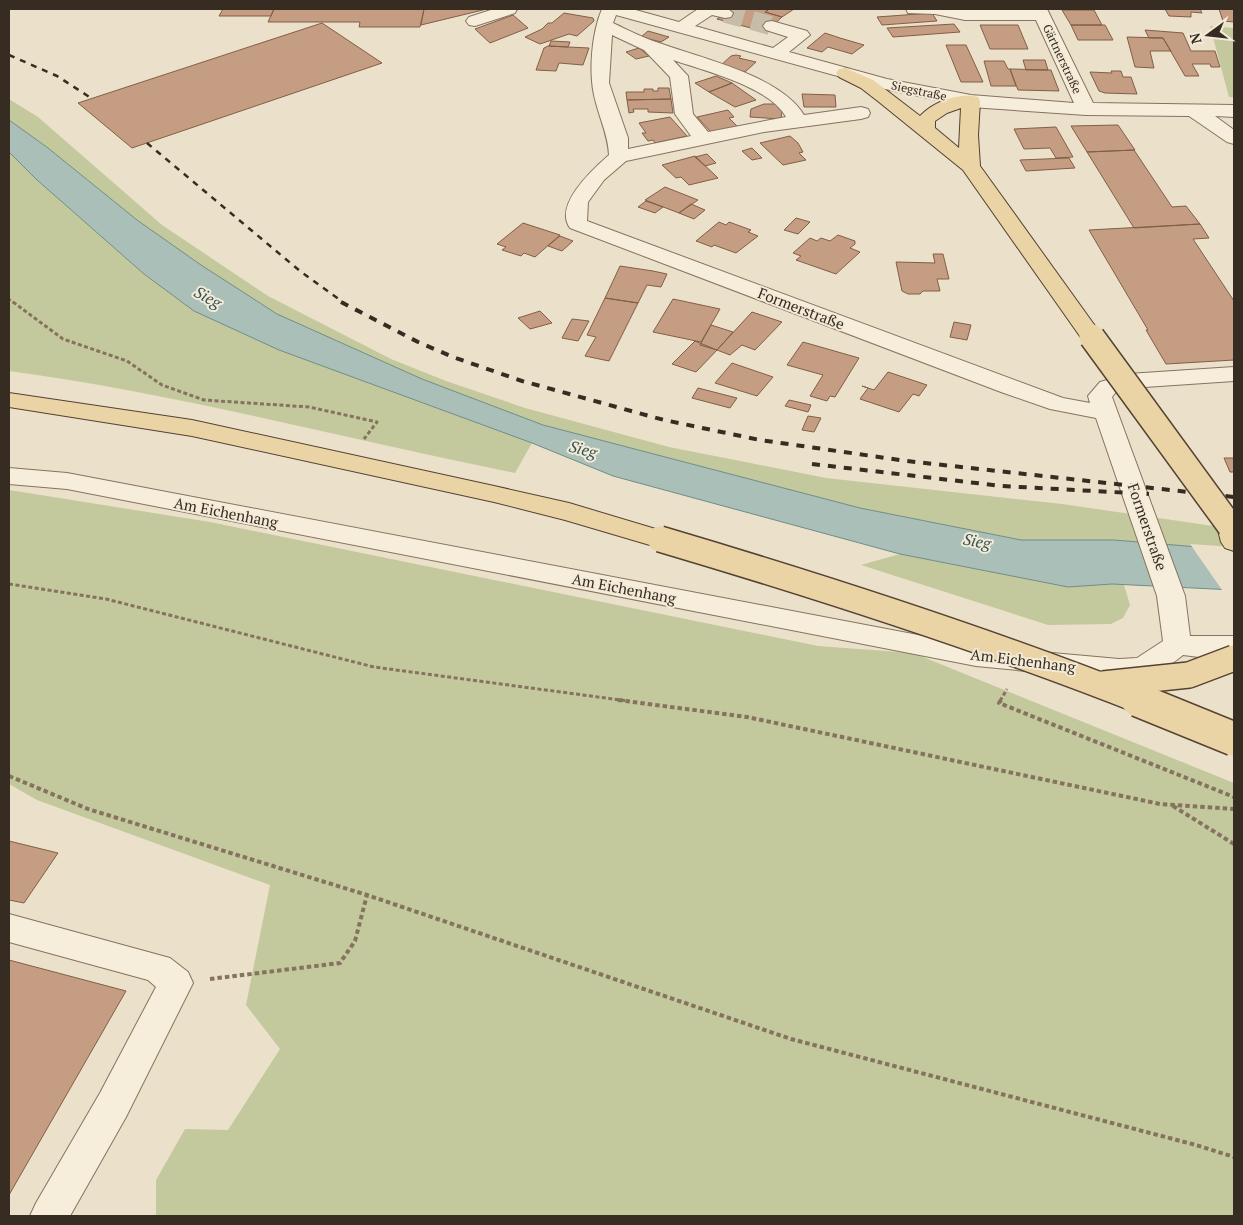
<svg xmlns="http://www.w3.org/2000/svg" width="1243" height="1225" font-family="'PT Serif',serif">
<rect width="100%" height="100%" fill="#ebe0c9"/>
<path fill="#c4c89d" d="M1210 26 1234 28V97H1229Z
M9 99 38 117 162 225 268 296 391 359 446 381 525 408 669 447 826 478 1062 504 1234 529V550L1114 540H1021L860 508 543 425 422 379 277 314 201 265 137 220 48 148 9 120Z
M9 152 36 179 144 274 194 311 279 350 532 443 515 473C346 439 180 394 9 371Z
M9 490 210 522 818 646 913 653 1234 783V1216H156V1180L185 1129 228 1130 280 1049 246 1005 270 885 37 800 9 784Z
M900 554 1068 587 1112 584 1124 585 1130 605 1123 618 1111 624 1048 625 861 565Z"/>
<path fill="#a9bfb8" stroke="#708d85" d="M9 120 48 148 137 220 201 265 277 314 422 379 543 425 860 508 1021 540H1114L1234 550V590L1112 584 1068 587 900 554 613 476 532 443 279 350 194 311 144 274 36 179 9 152Z"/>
<path fill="#ebe0c9" d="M1190 544 1234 547V592L1222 590Z"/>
<path fill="#c59d82" stroke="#825e47" d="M223 9H274L271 16H219Z
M274 9H424L420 27H359L360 22H268Z
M424 9H487L421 25Z
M731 9H764L768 10 765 12 782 17 766 32 717 19Z
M764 9H794L782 17 765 12 768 10Z
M1165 9H1200L1202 13 1191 12V17L1169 16Z
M1219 9H1234V22L1223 21Z
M1062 10H1094L1102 25H1071Z
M564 13 593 18 594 21 577 36 569 34 540 44 525 37 542 29 548 23H552Z
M932 13 937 21 882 25 877 17Z
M513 15 528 28 490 43 475 29Z
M322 23 382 63 132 148 78 103Z
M954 24 960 32 893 37 887 28Z
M980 25H1018L1028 49H990Z
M1071 25H1105L1113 40H1078Z
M1145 30 1183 33 1191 51H1215L1220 67H1211L1210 64H1192L1199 76H1185L1163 38H1149Z
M648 31 669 37 661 42 641 37Z
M825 33 840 38 864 45 852 54 828 47 822 52 807 48Z
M1127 37 1163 38 1171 51H1150L1154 68 1135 67Z
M551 41 570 42 568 47 549 46Z
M946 45H966L983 82H961Z
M548 46 589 48 583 65 559 63 556 71 536 70 544 48Z
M639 48 649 56 636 59 626 52Z
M736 55 741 56 739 58 756 62 745 72 720 66 731 56Z
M1023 60H1045L1048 70H1026Z
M984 61H1004L1008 69H1010L1016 86H991Z
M1010 69 1051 70 1059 91 1018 90Z
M1111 71H1121L1123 77H1131L1137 94 1105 93 1099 91 1090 72 1112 73Z
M716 76 732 83 709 92 695 83Z
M732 83 756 100 735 107 709 92Z
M658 88H669L671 99 627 100 626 92H644V89H653V91H658Z
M802 94 835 95 836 107H804Z
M671 99 673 113 648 112V109H633L634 112 629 113 627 100Z
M764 104H775L782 111 781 119 750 117 751 109Z
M728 110 734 117 729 118 738 127 711 132 697 117Z
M670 117 687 136 655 143 653 140 648 141 642 133H646L639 123Z
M1118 125 1135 150 1087 152 1071 126Z
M1056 127 1073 157 1056 158 1050 148 1024 149 1014 129Z
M790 136 798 143 803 152 799 153 806 160 783 165 760 143Z
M752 148 762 158 752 160 742 151Z
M1134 150 1172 207 1186 206 1200 224 1134 228 1087 152Z
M707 154 716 163 705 166 695 157Z
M695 156 718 178 689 185 681 177 676 178 662 165Z
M1069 158 1075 168 1026 171 1020 160Z
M665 187 698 200 679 213 645 200Z
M646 201 663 207 655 213 638 207Z
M691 204 705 210 694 219 679 213Z
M796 218 810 222 798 234 784 230Z
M719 222 726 225 729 222 751 230 748 232 758 236 736 253 714 245 712 247 696 241Z
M523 223 560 235 535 257 524 253 521 256 502 250 506 247 497 244Z
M1200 224 1209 238 1193 239 1234 301V360L1166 364 1146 330H1148L1089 230Z
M838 235 855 241V244L850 248 860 252 836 274 796 260 801 256 793 253 810 238 817 241 821 238 830 241Z
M560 236 573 241 562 251 548 246Z
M933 254H943L949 279H937L940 291H923L920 294H908L902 291 896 262 935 263Z
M620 266 653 271 667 274 661 287 647 285 638 303 605 298Z
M605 298 638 303 609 361 585 356 596 337 587 335Z
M673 299 720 309 701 342 653 332Z
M540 311 552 323 530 329 518 318Z
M752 312 782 322 755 350 742 345 730 355 717 350Z
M572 319 589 321 578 341 562 338Z
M954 322 971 325 967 340 950 337Z
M711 325 733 332 717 350 700 345Z
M695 341 717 350 696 372 672 364Z
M803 342 859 358 835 397 830 396 827 401 810 396 823 375 787 365Z
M732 363 773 377 757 396 715 383Z
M888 372 927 385 919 396 913 394 899 412 860 399 868 388 862 386 874 390Z
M698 388 737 398 730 408 692 398Z
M789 400 811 405 808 412 785 406Z
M808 416 821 418 814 432 802 430Z
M1224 458H1234V472H1230Z
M9 841 58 853 24 903 9 900Z
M9 960 126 991 9 1195Z"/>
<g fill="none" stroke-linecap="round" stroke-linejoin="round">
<path stroke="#c7bca7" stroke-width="19" stroke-dasharray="19 9" stroke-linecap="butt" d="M725 13 772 26"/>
<defs>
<path id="minor" d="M494 9H517L515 13 475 26 469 25 466 21 469 17Z
M602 9H632L679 22 698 9H728L733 13 731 17 725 18 712 15 695 26 773 48 788 37 766 30 763 26 766 22 772 21 807 31 810 35 789 52 887 79 971 95 1074 103 1036 20H965L935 14 908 13 906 9H1047L1093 103 1234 105V117L1215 116 1234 130V144L1227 142 1189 116 1086 115 971 107 885 89 616 15 613 23C628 30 643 38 659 43 701 58 781 76 804 115L861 107 868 109 870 113 868 117 861 119 764 132 626 161 604 180 588 202 587 221 1063 398 1090 403 1088 396 1100 382 1128 374 1234 367V381L1130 388 1116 392 1112 397 1185 596 1190 636H1234V656L1199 657 1183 655C1164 671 1144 679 1119 680L976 666 67 489 9 484V468L67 473 976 646 1119 659 1137 658 1163 641 1157 596 1096 418 1050 409 1001 392 570 228C553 205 593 169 609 155 608 136 601 122 596 103 588 77 591 35 602 9ZM612 35 644 50 670 77 675 114 691 136 628 149V138L609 83ZM673 60C705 71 770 87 786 117L708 132 693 114 688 76Z
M9 914 170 958 188 972 193 983 126 1117 70 1216H30L36 1203 100 1093 156 987 148 980 9 942Z"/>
<path id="major" d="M845 68 873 80 920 116C933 102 959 92 978 97L980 101 978 135 980 166 1103 337 1100 342 1092 344 1084 342 963 170 879 102 861 88 839 77 836 73 839 69ZM961 108 959 148 935 128V121L947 113Z
M9 393 192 420 494 486 569 503 669 533 673 539 669 545 660 548 565 520 494 502 192 436 9 407Z
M1230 517 1234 518V551L1225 548 1221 542 1217 526 1221 520Z"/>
</defs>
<use href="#minor" stroke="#85735f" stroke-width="2"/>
<use href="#major" stroke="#544233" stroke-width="2"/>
<path stroke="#85735f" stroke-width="2" stroke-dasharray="2.5 2" stroke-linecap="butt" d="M9 299 14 303"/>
<path stroke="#85735f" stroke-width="3" stroke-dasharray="4 2.5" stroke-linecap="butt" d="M13 302 63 339 127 361 162 385 204 400 309 407 377 422 364 439
M9 584 106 599 374 667 628 701
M1000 701 1007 689"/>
<path stroke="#85735f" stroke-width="4" stroke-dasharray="4.5 3" stroke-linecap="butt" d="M618 700 747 717 1160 804 1234 809
M1001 700 999 703 1234 797
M9 776 88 809 367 895 791 1039 1196 1145 1234 1157
M1173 806 1234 844
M210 979 340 963 355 941 367 895"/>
<use href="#minor" fill="#f6eedb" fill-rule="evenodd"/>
<use href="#major" fill="#ead3a5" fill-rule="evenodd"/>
<path stroke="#372c21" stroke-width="2.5" stroke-dasharray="6 6" stroke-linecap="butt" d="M9 55 57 76 91 98
M147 143 300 271 344 303"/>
<path stroke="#372c21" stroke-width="4" stroke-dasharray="8 8" stroke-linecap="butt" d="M341 302 418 342 453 357 522 381 664 420 760 440 907 461 1234 497
M812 464 1002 486 1149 494"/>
<defs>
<path id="major-bridge-far1" d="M1092 337 1230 526
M660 539C822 587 984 639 1141 701
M1103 684 1189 675 1234 658"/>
<path id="major-bridge" d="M1138 700 1234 739"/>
</defs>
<use href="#major-bridge-far1" stroke="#544233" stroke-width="28" stroke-linecap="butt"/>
<use href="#major-bridge" stroke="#544233" stroke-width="36" stroke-linecap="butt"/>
<use href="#major-bridge-far1" stroke="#ead3a5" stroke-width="25"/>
<use href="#major-bridge" stroke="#ead3a5" stroke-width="33"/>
</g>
<g text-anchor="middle" stroke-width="4" stroke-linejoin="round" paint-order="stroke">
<g font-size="12" fill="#372c21" stroke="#f3ead8">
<text transform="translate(1062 59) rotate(65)" y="4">Gärtnerstraße</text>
<text transform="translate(919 91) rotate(12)" y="4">Siegstraße</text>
</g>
<g font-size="15" fill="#372c21" stroke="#f3ead8">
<text transform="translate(801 309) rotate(21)" y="5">Formerstraße</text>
<text transform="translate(226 513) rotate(11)" y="5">Am Eichenhang</text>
<text transform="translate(1147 527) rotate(71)" y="5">Formerstraße</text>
<text transform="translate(624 589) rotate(11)" y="5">Am Eichenhang</text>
<text transform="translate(1023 661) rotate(7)" y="5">Am Eichenhang</text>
</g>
<g font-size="16" font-style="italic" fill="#325553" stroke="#f3ead8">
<text transform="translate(208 297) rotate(29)" y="6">Sieg</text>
<text transform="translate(583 449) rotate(15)" y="6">Sieg</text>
<text transform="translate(977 541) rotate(11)" y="6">Sieg</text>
</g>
</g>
<rect width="1243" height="1225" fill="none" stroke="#372c21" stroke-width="20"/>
<g transform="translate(1208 35) rotate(255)" stroke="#f3ead8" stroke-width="4" paint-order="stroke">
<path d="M0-4L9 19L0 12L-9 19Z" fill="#372c21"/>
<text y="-8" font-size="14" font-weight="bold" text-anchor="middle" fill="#372c21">N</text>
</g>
</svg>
